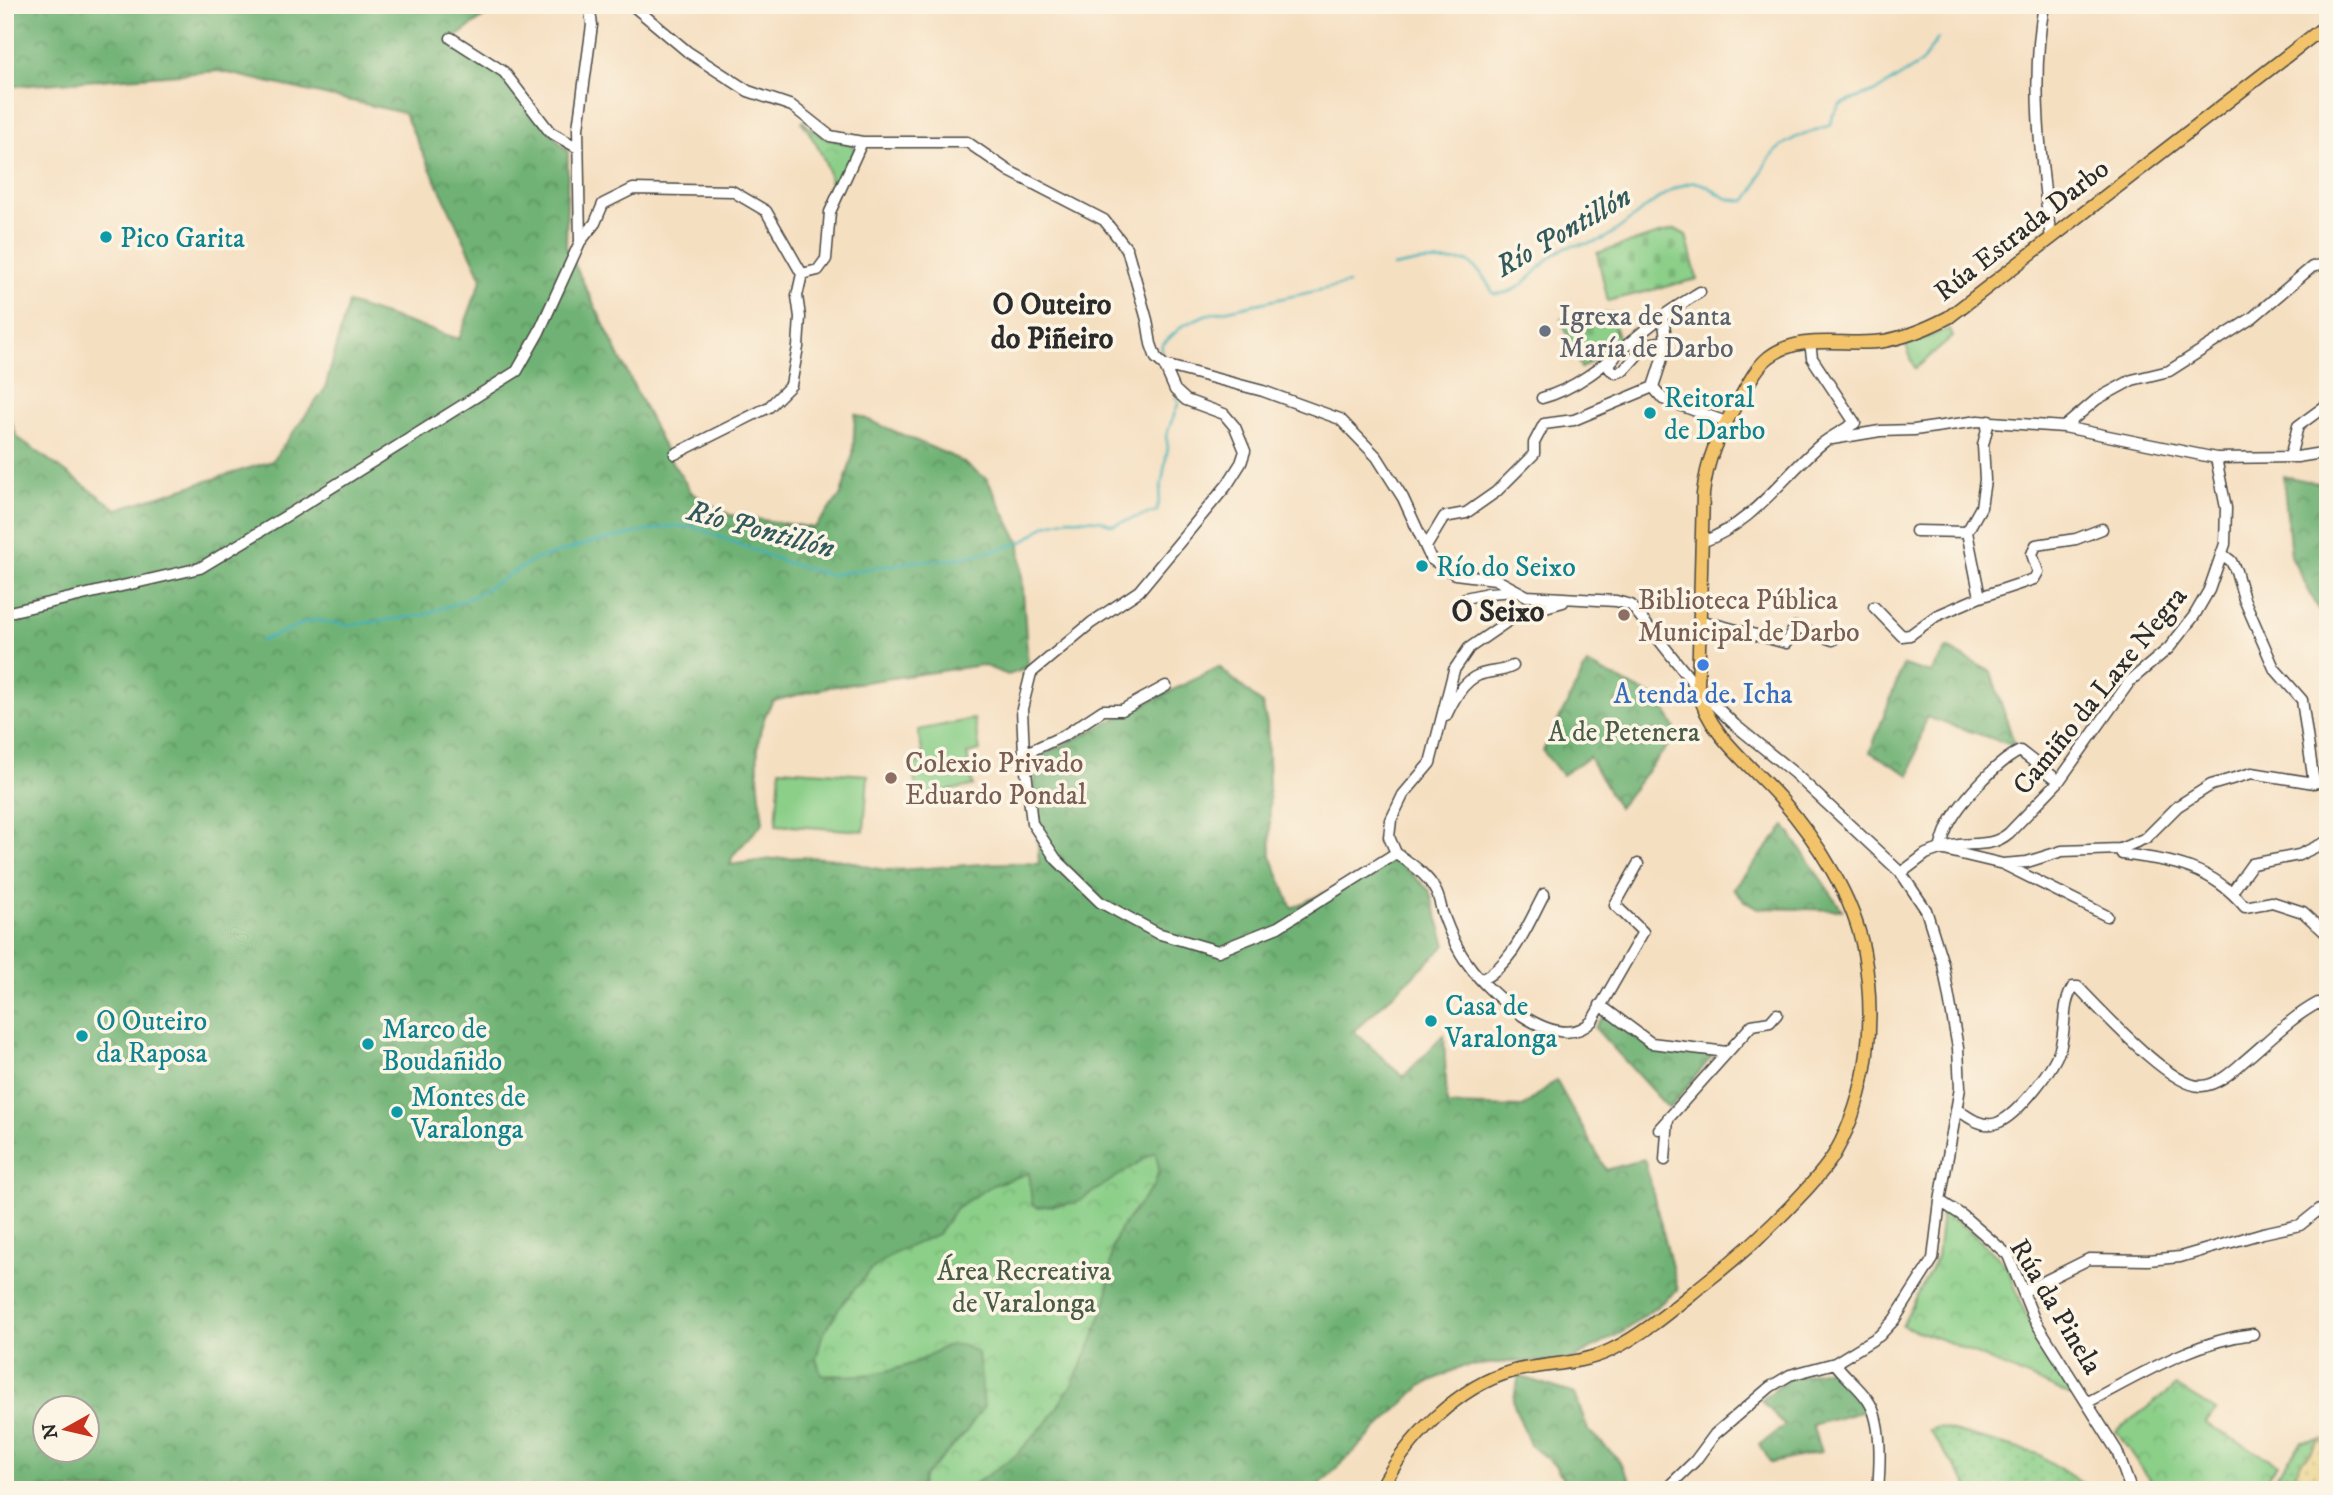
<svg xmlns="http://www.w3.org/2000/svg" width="2333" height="1495" font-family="'IM FELL DW Pica',serif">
<defs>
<pattern id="grass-dots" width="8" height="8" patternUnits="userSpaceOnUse" patternTransform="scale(1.75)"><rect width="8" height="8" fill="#8bcf89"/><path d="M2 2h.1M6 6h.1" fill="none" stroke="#78b276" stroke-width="1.8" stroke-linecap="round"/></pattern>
<pattern id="forest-crowns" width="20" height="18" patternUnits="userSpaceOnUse" patternTransform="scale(1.75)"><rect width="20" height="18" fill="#70b275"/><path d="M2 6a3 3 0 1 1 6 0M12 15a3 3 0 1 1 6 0" fill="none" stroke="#5c9160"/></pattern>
<pattern id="sand-dots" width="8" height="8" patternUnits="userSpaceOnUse" patternTransform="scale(1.75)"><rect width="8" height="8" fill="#eeda9e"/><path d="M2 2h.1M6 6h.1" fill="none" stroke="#cb8" stroke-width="1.8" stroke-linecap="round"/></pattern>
<pattern id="cemetery-stones" width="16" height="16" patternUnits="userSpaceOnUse" patternTransform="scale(1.75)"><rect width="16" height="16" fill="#8bcf89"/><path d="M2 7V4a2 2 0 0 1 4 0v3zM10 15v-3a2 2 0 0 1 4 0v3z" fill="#78b276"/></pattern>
<pattern id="park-crowns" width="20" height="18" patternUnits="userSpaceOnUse" patternTransform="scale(1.75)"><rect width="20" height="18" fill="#8bcf89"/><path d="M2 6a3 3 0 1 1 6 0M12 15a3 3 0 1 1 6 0" fill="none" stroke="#78b276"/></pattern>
</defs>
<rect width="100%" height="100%" fill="#fcf5e5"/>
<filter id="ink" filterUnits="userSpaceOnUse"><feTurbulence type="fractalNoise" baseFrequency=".0143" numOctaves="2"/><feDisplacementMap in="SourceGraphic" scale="14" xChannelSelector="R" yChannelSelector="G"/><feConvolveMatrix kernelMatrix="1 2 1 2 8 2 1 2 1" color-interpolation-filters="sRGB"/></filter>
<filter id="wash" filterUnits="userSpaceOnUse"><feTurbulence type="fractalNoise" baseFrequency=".00686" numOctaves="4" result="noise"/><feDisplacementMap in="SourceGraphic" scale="28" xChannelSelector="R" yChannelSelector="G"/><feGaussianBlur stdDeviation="1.57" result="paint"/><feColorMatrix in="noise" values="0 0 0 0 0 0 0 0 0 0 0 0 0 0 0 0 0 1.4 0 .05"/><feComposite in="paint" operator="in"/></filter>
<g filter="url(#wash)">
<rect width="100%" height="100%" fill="#f5dfc1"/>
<path fill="url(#grass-dots)" stroke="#5b7d5a" stroke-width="2" d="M1938 1427 2038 1454 2092 1490H1971L1929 1430Z
M2320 1440 2285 1490H2266L2302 1442Z"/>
<path fill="url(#forest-crowns)" stroke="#4e6e50" stroke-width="2" fill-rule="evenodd" d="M5 5H500L449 42 500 73 568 152 566 247 668 456 692 493 730 515 814 528 841 495 853 454 855 414 958 459 987 479 1020 544 1028 668 1008 675 982 665 830 687 773 701C749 737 759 782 763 823L733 855 730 865C767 859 804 854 842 860 857 862 873 870 889 870 940 869 988 860 1039 864L1033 760 1219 667 1262 704 1267 724 1271 856 1292 908 1396 860 1429 890 1446 945 1354 1031 1403 1077 1444 1035 1447 1105 1523 1107 1556 1080 1606 1170 1644 1159 1678 1290 1626 1330 1569 1361 1507 1362 1460 1367 1421 1386 1314 1490H5V405L17 437 117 509 272 461 325 389 348 303 459 339 482 278 404 113 219 71 5 87ZM46 1408H88V1450H46Z
M2283 476 2328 485V628L2291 556Z
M1947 648 1991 672 2015 746 1926 717 1910 775 1870 752 1903 665 1931 673Z
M1587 664 1662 701 1677 734 1618 808 1589 757 1562 775 1543 751Z
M1785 826 1842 910 1758 908 1745 901 1733 889Z
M1606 1013 1649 1046 1713 1055 1669 1109 1595 1028Z
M1829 1369 1869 1410 1812 1425 1821 1452 1771 1463 1760 1445 1785 1425 1761 1400 1789 1379Z
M1519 1376 1575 1394 1588 1430 1617 1458 1636 1490H1569L1556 1466 1530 1445 1513 1402Z"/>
<path fill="url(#sand-dots)" stroke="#8c8264" stroke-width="2" d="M2322 1439C2330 1456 2331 1473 2321 1490H2286L2302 1461Z"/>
<path fill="url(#cemetery-stones)" stroke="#5b7d5a" stroke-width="2" d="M1675 229 1686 235 1697 279 1608 301 1597 253Z
M1611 313 1620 344 1581 368 1561 319Z"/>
<path fill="url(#park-crowns)" stroke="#5b7d5a" stroke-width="2" d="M803 121C810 128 817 135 828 139 838 142 849 141 856 149L831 200 828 202C837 174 817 144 802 122Z
M1950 329 1953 337 1915 369 1906 345Z
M1155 1152 1159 1168 1155 1184 1120 1229 1112 1248 1107 1297 1092 1342 1074 1381 1049 1420 1015 1456 966 1490H920L923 1478 965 1433 984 1406 978 1353C969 1348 963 1344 952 1345 942 1346 932 1355 923 1359 892 1373 854 1379 821 1374L816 1359 822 1336 841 1305 871 1270 894 1253 938 1234 956 1208 993 1185 1029 1173 1032 1204 1038 1207 1076 1203Z
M1942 1213 1969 1230 2007 1266 2029 1323 2078 1399 1946 1341 1902 1326 1937 1257Z
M2176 1386 2216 1411 2205 1423 2278 1464 2258 1490H2156L2116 1431Z"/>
<path fill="#8bcf89" stroke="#5b7d5a" stroke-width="2" d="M974 719 980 751 967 754 973 786 918 796 911 764 924 761 918 730Z
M780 769 868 775 864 831 776 825Z"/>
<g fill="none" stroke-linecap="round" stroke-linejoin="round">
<path stroke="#40b1b7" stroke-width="2.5" d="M1393 267 1419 262 1467 261 1481 273 1494 294C1524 295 1537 265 1559 251 1572 242 1589 247 1605 238 1632 222 1659 191 1690 183 1706 180 1715 194 1729 199 1733 200 1740 200 1745 201 1759 189 1758 173 1769 159 1783 139 1809 132 1831 125L1833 115 1840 105 1878 90 1921 63 1938 38
M1161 352 1162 345 1182 326 1205 315 1348 284
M261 641 312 620 350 625 423 615 470 598 534 560 593 542 671 526 694 527 788 563 829 575 915 561 950 560 1003 548 1024 541 1046 525 1068 519 1100 520 1112 525 1157 511 1168 447 1166 436 1179 402 1176 398"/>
</g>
</g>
<g filter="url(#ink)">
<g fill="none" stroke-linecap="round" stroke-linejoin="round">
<defs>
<path id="minor" d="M632 5 688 52 748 91 792 106 830 136 862 142H967L1009 171 1104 220 1127 249 1147 320 1151 344 1156 358 1164 365 1263 391 1340 419 1377 457 1403 498 1431 559 1455 574 1495 579 1527 596 1616 601 1631 605 1698 689 1735 725 1794 773 1901 873 1926 910 1943 964 1958 1048 1960 1088 1940 1201 1933 1259 1894 1320 1879 1336 1835 1363 1790 1375 1770 1387 1715 1434 1695 1461 1665 1490
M2044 5C2030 82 2041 162 2051 239
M451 38 504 72 550 132 578 148
M580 242 595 223 603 204 633 189 732 191 766 211 802 274 818 270 826 259 830 212 862 142
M1615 357 1610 363V369L1616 373 1624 370 1647 344 1660 342 1665 346
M1164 365 1175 390 1186 400 1224 414 1235 427 1245 451 1241 463 1227 485 1139 591 1091 623 1031 673 1022 709 1024 754 1032 823 1056 859 1100 902 1157 933 1218 951 1278 927 1396 853
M1653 387 1663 399 1726 422
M1653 387C1660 364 1672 339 1661 317
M1542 398C1588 386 1622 346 1659 319 1672 309 1686 301 1700 292
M2064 427 2097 399 2132 380 2169 371 2252 318 2312 267 2328 263
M1832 439 1880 431 1914 430 1978 421 2064 427 2216 458 2297 457 2328 452
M675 454 769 407 791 385 798 347 800 317 797 296 802 274
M2290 457 2298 426 2328 404
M1916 531 1967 532
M1702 542C1752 524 1780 480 1819 446 1829 437 1844 430 1855 423L1812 358 1810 342
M1426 547 1444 517 1466 513 1496 492 1534 454V443L1544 424 1574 420 1653 387
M2222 554 2231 561 2236 571 2244 599 2274 668 2302 700 2314 783
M1980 597 2034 579 2038 572 2032 554 2036 545 2076 539 2102 529
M1465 598 1488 593 1517 591
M1874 607 1902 636 1910 635 1936 616 1980 597 1967 532 1981 507 1985 480 1983 445 1989 421
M5 613 200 568 291 513 517 371 539 332 580 242 578 128 592 25 589 5
M1699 620 1786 643 1795 627 1833 640
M1446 716C1453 701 1463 681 1479 675 1491 670 1500 673 1513 666
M1024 754 1065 735 1103 710H1122L1166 686
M1940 849C1965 839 1988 851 2009 833L2059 781 2130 681 2169 648 2194 616 2209 590 2225 544 2226 508 2216 458
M1940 849C1942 842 1944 835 1947 828 1958 804 1996 762 2020 751L2059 781
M2120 849 2122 854C2172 861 2211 866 2245 907L2272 902 2303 912 2328 935
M1396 853C1410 863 1428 875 1435 890 1439 896 1440 904 1442 911 1448 928 1457 950 1468 964 1488 993 1557 1057 1592 1021L1643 932 1615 905 1638 864
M1396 853 1389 837 1391 820 1403 795 1430 763 1454 670 1469 648 1517 615 1563 602
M2005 865 2107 916
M1901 873 1926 854 1940 849 2003 864 2027 862 2062 851 2120 849 2146 838 2178 806 2211 785 2252 773 2314 783 2328 779
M2232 892 2252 864 2299 855 2328 841
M1481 980C1513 964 1528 924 1544 894
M1600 1005 1651 1043 1727 1052
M1958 1110C1969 1118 1983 1128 1997 1123 2018 1115 2056 1066 2061 1045 2066 1025 2062 1004 2073 987H2078C2100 1009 2172 1089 2202 1086 2217 1085 2232 1072 2243 1062 2267 1042 2290 1018 2318 1003L2328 1006
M1659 1129 1752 1025 1770 1022 1777 1014
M1665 1160 1668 1118
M1940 1201 1963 1216 2008 1255 2034 1319 2117 1451 2131 1490
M2023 1292 2089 1259 2148 1260 2180 1257 2263 1233 2300 1225 2320 1209
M1835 1363C1844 1376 1858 1386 1867 1399 1883 1420 1880 1465 1878 1490
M2088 1402C2140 1375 2194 1341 2253 1334"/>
<path id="major" d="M1380 1490C1406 1440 1458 1385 1514 1371 1547 1363 1580 1365 1611 1350 1646 1333 1676 1306 1706 1282 1742 1254 1774 1225 1804 1192 1815 1180 1827 1167 1835 1153 1869 1093 1876 1020 1864 953 1855 899 1816 839 1780 798 1751 765 1707 734 1698 689L1703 494C1707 459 1718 435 1736 405 1746 389 1754 369 1769 357 1802 332 1846 347 1884 341 1907 337 1928 328 1949 317L2328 24"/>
</defs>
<use href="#minor" stroke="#494642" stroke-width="13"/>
<use href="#major" stroke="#494642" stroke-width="15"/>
<use href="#minor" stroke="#fff" stroke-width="10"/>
<use href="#major" stroke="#f2c36a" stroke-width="12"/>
</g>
</g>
<g fill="#0f9aa8" stroke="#fcf5e5" stroke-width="2.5">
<circle cx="106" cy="237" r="7"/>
<circle cx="1650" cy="413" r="7"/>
<circle cx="1422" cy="566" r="7"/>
<circle cx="1431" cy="1021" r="7"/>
<circle cx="82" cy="1036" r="7"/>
<circle cx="368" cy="1044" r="7"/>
<circle cx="397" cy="1112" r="7"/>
</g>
<circle fill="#6b7280" stroke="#fcf5e5" stroke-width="2.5" cx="1545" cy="331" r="7"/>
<g fill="#8d6e63" stroke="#fcf5e5" stroke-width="2.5">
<circle cx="1624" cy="615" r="7"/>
<circle cx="891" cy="778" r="7"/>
</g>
<circle fill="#3f7fe0" stroke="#fcf5e5" stroke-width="2.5" cx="1703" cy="665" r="7"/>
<g text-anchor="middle" stroke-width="7" stroke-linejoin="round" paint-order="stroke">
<g font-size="28" fill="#2b2b2b" stroke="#fcf5e5">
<text transform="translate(2021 229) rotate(-38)" y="10">Rúa Estrada Darbo</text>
<text transform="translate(2099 690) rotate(-51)" y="10">Camiño da Laxe Negra</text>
<text transform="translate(2057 1306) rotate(59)" y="10">Rúa da Pinela</text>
</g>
<g font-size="28" fill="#0d838f" stroke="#fcf5e5" text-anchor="start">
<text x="120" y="247">Pico Garita</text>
<text x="1664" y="407">Reitoral<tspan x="1664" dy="32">de Darbo</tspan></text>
<text x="1436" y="576">Río do Seixo</text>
<text x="1445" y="1015">Casa de<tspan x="1445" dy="32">Varalonga</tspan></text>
<text x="96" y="1030">O Outeiro<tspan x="96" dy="32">da Raposa</tspan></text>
<text x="382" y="1038">Marco de<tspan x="382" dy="32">Boudañido</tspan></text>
<text x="411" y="1106">Montes de<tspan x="411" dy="32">Varalonga</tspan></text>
</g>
<g font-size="28" fill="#5b616d" stroke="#fcf5e5" text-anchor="start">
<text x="1559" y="325">Igrexa de Santa<tspan x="1559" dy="32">María de Darbo</tspan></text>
</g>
<g font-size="28" fill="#785e54" stroke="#fcf5e5" text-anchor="start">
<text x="1638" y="609">Biblioteca Pública<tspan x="1638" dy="32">Municipal de Darbo</tspan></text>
<text x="905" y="772">Colexio Privado<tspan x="905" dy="32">Eduardo Pondal</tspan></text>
</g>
<g font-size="28" fill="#366cbe" stroke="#fcf5e5">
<text x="1703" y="703">A tenda de. Icha</text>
</g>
<g font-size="28" fill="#485c47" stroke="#fcf5e5">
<text x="1624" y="741">A de Petenera</text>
<text x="1024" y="1280">Área Recreativa<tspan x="1024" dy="32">de Varalonga</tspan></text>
</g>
<g font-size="30" font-style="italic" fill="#325a5c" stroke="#fcf5e5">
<text transform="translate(1563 231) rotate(-30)" y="10">Río Pontillón</text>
<text transform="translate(761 529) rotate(15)" y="10">Río Pontillón</text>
</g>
<g font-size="30" font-weight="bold" fill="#2b2b2b" stroke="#fcf5e5">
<text x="1052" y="314">O Outeiro<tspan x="1052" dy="34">do Piñeiro</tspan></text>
<text x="1498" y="621">O Seixo</text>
</g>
</g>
<rect width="2333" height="1495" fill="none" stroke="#fcf5e5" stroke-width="28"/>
<g transform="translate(66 1429) rotate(262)"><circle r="33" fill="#fcf5e5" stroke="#a8a49b" stroke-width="2"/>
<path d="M0-5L12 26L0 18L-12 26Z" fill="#c8321e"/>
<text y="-10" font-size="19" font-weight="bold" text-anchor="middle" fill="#2b2b2b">N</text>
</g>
</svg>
